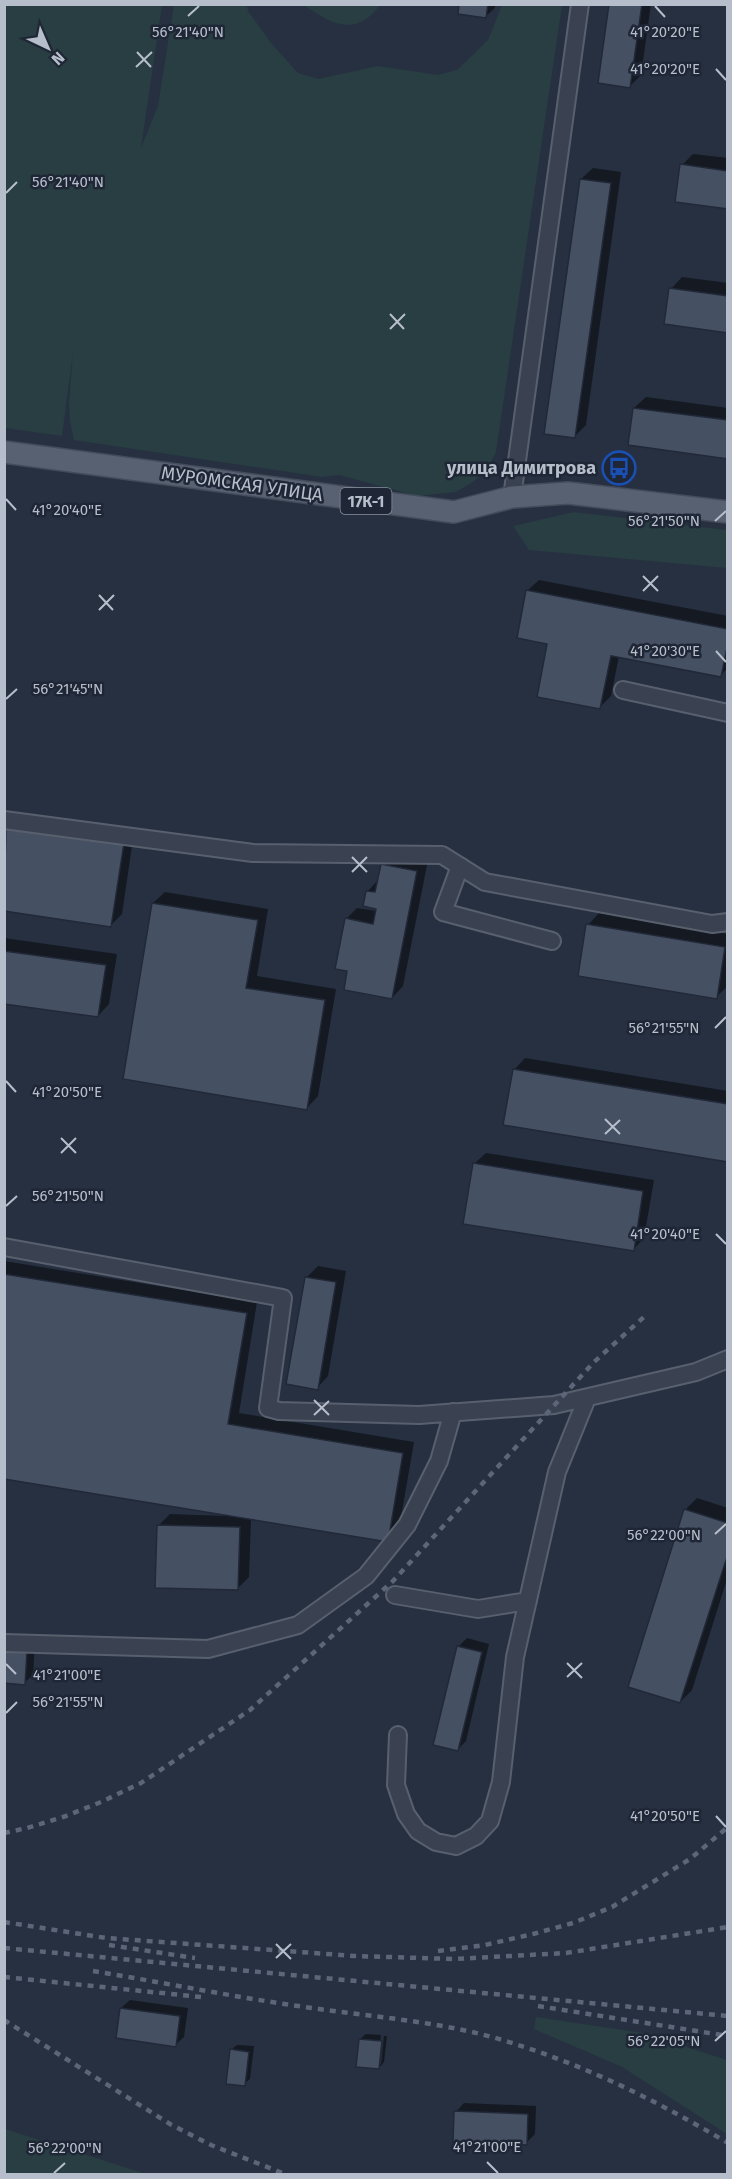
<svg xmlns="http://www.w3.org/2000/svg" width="732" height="2179" font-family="'Fira Sans',sans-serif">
<rect width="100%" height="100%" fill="#263041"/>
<path fill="#283e42" d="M5 4 162 5 141 148 158 106 174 5H247L248 11 271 43 298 73 318 79 378 66 438 75 457 70 488 40 502 5H562L496 452 487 469 473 482 456 492 417 496 339 475 322 477 74 440 70 421 69 402 73 352 62 436 5 428Z
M304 5H380C356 38 331 24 304 5Z
M574 512 727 530V568L529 550 513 526Z
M536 2017 643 2033 727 2060V2134L622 2067 534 2029Z
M5 2129 146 2174H5Z"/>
<path fill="#0007" d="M461 4H495V8L486 16Z
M610 4H651L641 75 630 86Z
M693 154 728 158V208L682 165Z
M593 168 621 172 586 425 574 437 581 179Z
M682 277 728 283V331L671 289Z
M646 397 728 408V457L634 408Z
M539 580 728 616V668L720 676 619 656 611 696 600 707 549 643 527 591Z
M7 826 134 832 122 914 110 926 4 910V842Z
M394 853 428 860 403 986 392 998 349 970 346 919 357 908 377 911 378 908 368 891 379 879 382 865Z
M165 892 268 909 257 976 336 989 318 1096 307 1108 153 903Z
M599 913 728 934V986L716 997 588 925Z
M4 938 117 954 109 1004 98 1016 4 1002Z
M525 1058 728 1091V1160L514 1070Z
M486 1153 654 1180 644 1238 633 1250 474 1164Z
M4 1261 257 1302 239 1413 414 1442 399 1529 388 1540 251 1518 249 1577 238 1588 158 1526 170 1514 226 1516V1514L4 1477Z
M318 1266 346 1271 328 1376 317 1388 306 1278Z
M697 1498 728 1508V1576L692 1690 680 1702 685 1510Z
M467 1638 489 1644 466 1741 457 1750 458 1647Z
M4 1641 35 1643 33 1675 24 1683Z
M130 2000 188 2008 184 2037 175 2045 121 2008Z
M366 2034 381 2035 378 2064H381L384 2036H387L384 2062 379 2068 360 2039Z
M237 2045 254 2046 250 2079 244 2084 231 2050Z
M464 2103 536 2106 535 2134 526 2143 456 2112Z"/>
<path fill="#455063" stroke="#212938" stroke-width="1.5" d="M459 4H488L486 18 458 14Z
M609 4H642L630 88 598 83Z
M680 164 728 171V209L675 202Z
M580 179 611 183 575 438 544 434Z
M669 288 728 296V333L664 324Z
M633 408 728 420V459L628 445Z
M526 590 728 629V643L721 677 611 656 600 709 537 697 547 644 517 638Z
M6 825 124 843 111 927 4 911Z
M381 864 417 871 392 999 344 990 347 971 335 969 345 918 373 924 376 909 363 906 366 891 375 892Z
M152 903 258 920 246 988 325 1000 307 1110 123 1079Z
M586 924 725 947 717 999 578 976Z
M4 951 106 965 98 1017 4 1004Z
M513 1069 728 1104V1162L503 1125Z
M473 1163 643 1191 634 1251 463 1224Z
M4 1274 247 1313 228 1424 403 1453 388 1542 4 1479Z
M305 1277 336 1282 318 1390 286 1384Z
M684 1509 728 1523V1554L680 1703 628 1687Z
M157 1525 240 1527 238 1590 155 1588Z
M457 1646 482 1652 458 1751 433 1745Z
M4 1650 27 1651 25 1685 4 1683Z
M120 2008 180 2016 176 2047 116 2038Z
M359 2039 382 2041 379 2069 356 2067Z
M230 2049 249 2052 245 2086 226 2084Z
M454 2111 528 2114 527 2145 453 2142Z"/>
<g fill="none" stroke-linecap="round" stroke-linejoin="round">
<defs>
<path id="minor" d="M512 497 580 4
M623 690 728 713
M4 820 253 853 442 855 485 882 712 924 728 922
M460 866 443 912 552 941
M4 1247 283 1298 268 1408 279 1411 419 1415 554 1405 696 1372 728 1359
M395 1595 478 1609 528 1601
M4 1643 208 1649 298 1625 366 1576 407 1525 439 1461 453 1412
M398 1735 396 1785 406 1814 418 1831 436 1842 456 1846 476 1836 490 1821 501 1782 515 1657 557 1472 587 1398"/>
<path id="major" d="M4 452 454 512 512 497 568 493 728 512"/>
</defs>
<use href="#minor" stroke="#58606e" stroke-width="20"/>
<use href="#major" stroke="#444b5a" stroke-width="24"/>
<use href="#minor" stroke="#3a4251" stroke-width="16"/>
<use href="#major" stroke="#586171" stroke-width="21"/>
<path stroke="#5c6678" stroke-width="4.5" stroke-dasharray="6 6" stroke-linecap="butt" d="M4 1833 27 1828 66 1816 101 1802 141 1783 250 1710 393 1581 594 1362 645 1316
M4 1922 106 1938 355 1956 454 1959 566 1953 728 1927
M109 1945 195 1958
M4 1948 728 2016
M438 1951 485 1945 533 1934 573 1923 612 1907 690 1859 728 1827
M93 1971C166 1983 239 1998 312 2008 373 2017 433 2021 492 2037 579 2062 650 2097 728 2143
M4 1977 201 1997
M538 2006 728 2036
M4 2020 170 2124 211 2145 285 2174"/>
</g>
<path fill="none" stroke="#b7becb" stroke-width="2" d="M655 6 665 17M188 16 199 6M137 52 151 67M136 67 152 52M716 69 726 80M6 193 17 182M390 314 404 329M390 329 405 314M6 499 16 510M715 521 726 511M643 576 658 591M643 591 658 576M99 595 113 610M99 610 114 595M716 651 726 662M6 699 17 689M352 857 367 872M352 872 367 857M715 1028 726 1017M6 1081 16 1092M605 1119 620 1134M605 1134 620 1120M61 1138 76 1153M61 1153 76 1138M6 1206 17 1196M716 1234 726 1244M314 1400 329 1415M314 1415 329 1401M715 1534 726 1524M567 1663 582 1678M6 1664 16 1674M567 1677 582 1663M6 1713 17 1702M716 1816 726 1827M276 1944 291 1959M276 1958 291 1944M715 2041 726 2031M487 2162 498 2173M54 2173 65 2163"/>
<defs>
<symbol id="bus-ring" viewBox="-11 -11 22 22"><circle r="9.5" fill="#1f2736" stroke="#1a4fb4" stroke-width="1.5"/><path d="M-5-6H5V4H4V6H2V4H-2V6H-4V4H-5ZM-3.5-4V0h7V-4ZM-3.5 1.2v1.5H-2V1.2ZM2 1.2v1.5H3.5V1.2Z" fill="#1a4fb4"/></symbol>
</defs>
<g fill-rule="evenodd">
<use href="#bus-ring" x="600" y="449" width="38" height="38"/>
</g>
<g text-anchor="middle" stroke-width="5" stroke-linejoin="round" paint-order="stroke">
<rect fill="#1f2736" stroke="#89919e" stroke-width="1.5" x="340.5" y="488" width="51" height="26" rx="4.5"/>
<g font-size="16" font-weight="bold" fill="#b7becb">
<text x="366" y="507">17К-1</text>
</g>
<g font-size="18" font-weight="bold" fill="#b7becb" stroke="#1f2736" text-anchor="end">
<text x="596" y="474">улица Димитрова</text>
</g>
<g font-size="18" fill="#b7becb" stroke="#1f2736">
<text transform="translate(242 484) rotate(8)" y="6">МУРОМСКАЯ УЛИЦА</text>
</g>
</g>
<g font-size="15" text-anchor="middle" fill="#b7becb" stroke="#1f2736" stroke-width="5" stroke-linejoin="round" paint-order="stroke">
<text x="188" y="37">56°21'40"N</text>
<text x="665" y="37">41°20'20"E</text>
<text x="665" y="74">41°20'20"E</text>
<text x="68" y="187">56°21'40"N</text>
<text x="67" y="515">41°20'40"E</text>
<text x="664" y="526">56°21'50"N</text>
<text x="665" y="656">41°20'30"E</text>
<text x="68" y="694">56°21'45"N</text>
<text x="664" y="1033">56°21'55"N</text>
<text x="67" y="1097">41°20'50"E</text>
<text x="68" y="1201">56°21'50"N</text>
<text x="665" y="1239">41°20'40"E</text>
<text x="664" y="1540">56°22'00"N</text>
<text x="67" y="1680">41°21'00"E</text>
<text x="68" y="1707">56°21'55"N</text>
<text x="665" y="1821">41°20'50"E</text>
<text x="664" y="2046">56°22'05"N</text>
<text x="487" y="2152">41°21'00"E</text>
<text x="65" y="2153">56°22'00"N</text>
</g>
<rect width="732" height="2179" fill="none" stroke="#b7becb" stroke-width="12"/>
<g transform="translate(48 48) rotate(136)" stroke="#1f2736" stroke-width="4.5" paint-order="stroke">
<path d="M0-4.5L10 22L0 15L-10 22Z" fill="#b7becb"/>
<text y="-9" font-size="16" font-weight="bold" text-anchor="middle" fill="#b7becb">N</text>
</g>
</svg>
